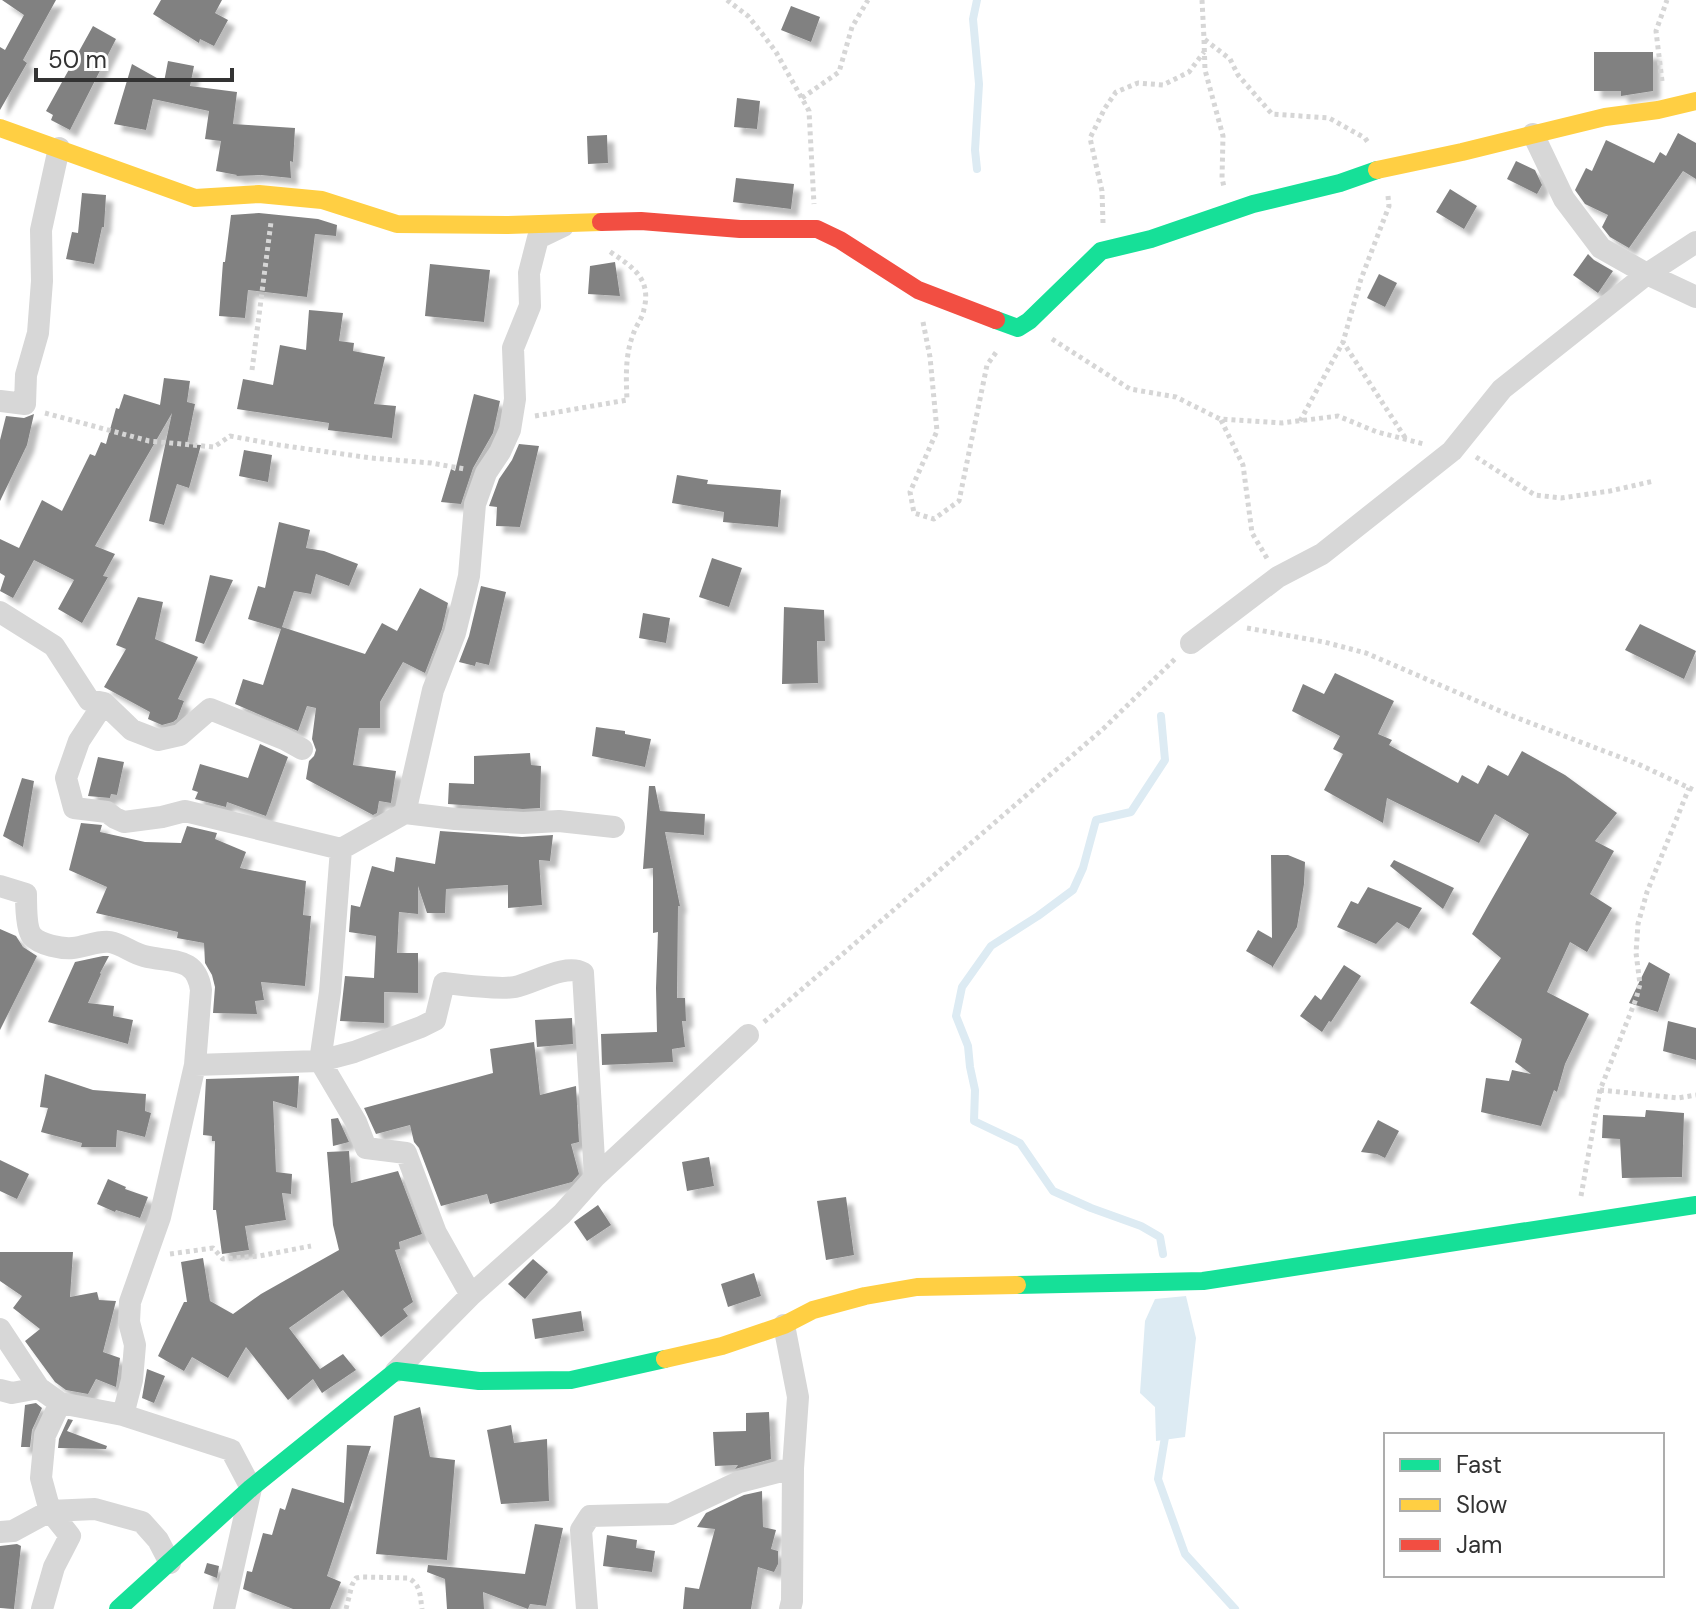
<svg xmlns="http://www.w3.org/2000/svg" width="1696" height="1609" font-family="'DM Sans',sans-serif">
<defs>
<filter id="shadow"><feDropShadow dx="7" dy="7" stdDeviation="2" flood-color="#0004"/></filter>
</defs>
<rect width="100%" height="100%" fill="#fff"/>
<path fill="#ddebf3" d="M1186 1296 1196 1338 1185 1437 1156 1441 1155 1407 1140 1393 1145 1321 1155 1299Z"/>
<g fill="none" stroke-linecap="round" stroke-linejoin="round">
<path stroke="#ddebf3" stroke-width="8" d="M977 169 975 150 979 84 973 19 977 0
M1161 716 1165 760 1131 812 1096 820 1083 868 1073 890 1038 916 991 946 962 987 956 1016 968 1046 970 1067 975 1090 974 1121 1020 1143 1053 1191 1091 1208 1141 1226 1160 1237 1163 1254
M1166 1431 1158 1479 1185 1554 1235 1609"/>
</g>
<path fill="#818181" filter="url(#shadow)" d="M2 0H56L23 60 27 63 0 110V47L5 50 24 15Z
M161 0H222L215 13 228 20 214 46 200 39 199 43 153 14Z
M791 6 820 17 811 42 781 30Z
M93 26 116 39 70 130 51 120 53 115 46 111Z
M1594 52H1653V91L1621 96V91H1594Z
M168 61 194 66 190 86 237 92 233 124 295 128 293 162 290 161 291 178 261 175 236 176 237 175 216 171 221 141 205 139 209 111 153 99 146 130 114 124 132 64 164 82Z
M737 98 760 101 757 129 734 127Z
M1678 133 1696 143V179L1683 171 1629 248 1610 237 1602 227 1608 215 1585 204 1575 190 1586 168 1592 171 1606 140 1654 163 1660 152 1666 156Z
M607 135 608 163 588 164 587 136Z
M1516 161 1535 170 1542 185 1537 194 1507 179Z
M736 178 794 184 791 209 733 202Z
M1450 189 1477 206 1464 229 1436 212Z
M82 193 106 195 104 227H102L94 264 66 259 72 232 78 233Z
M259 213 318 219 337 225 336 236 315 234 307 297 248 290 245 318 219 316 223 262H225L231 215Z
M1588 254 1594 260 1613 271 1598 293 1573 275Z
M615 262 620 296 588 294 590 266Z
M430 264 490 270 484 322 425 316Z
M1379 274 1397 283 1385 307 1367 298Z
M309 310 343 313 339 341 354 343 353 351 385 357 374 404 396 406 392 438 328 430 329 423 237 409 243 379 273 385 280 345 306 350Z
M164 378 190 381 187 402 195 404 187 444 201 445 189 488 177 484 164 525 149 521 172 413 95 546 115 554 103 576 108 577 82 623 58 609 74 580 34 560 13 598 0 591 5 576 0 573V539L19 548 42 500 62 511 90 454 95 456 101 442 106 444 116 408 119 409 124 394 160 405Z
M474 394 500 401 493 433 473 468 461 504 441 502 451 469 455 471Z
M34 414 27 445 0 501V440L6 416 24 418Z
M519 444 539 446 520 527 496 526 497 507 489 506 499 479 512 460Z
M244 450 272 455 268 482 239 476Z
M677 475 708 480 707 484 781 490 778 527 723 522 724 512 672 503Z
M279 522 310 530 306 548 324 551 358 564 349 586 316 574 311 594 294 591 282 627 365 654 382 623 397 631 420 588 448 603 442 629 425 673 403 662 380 702V728H359L353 765 396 771 391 803 379 801 377 813 373 815 306 779 309 761 314 756 316 750 312 739 316 708 307 706 298 731 235 704 243 679 263 685 281 629 248 619 258 586 265 588Z
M712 558 742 568 729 607 699 597Z
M210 575 233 580 204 644 195 641Z
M481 586 506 592 489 665 476 662 475 666 459 662 469 636Z
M138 597 163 602 155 639 198 657 178 699 184 701 177 719 173 722 162 725 148 719 150 712 104 687 126 649 116 645Z
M784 607 824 610 825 641H817L818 683 782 684Z
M643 613 670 618 666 643 639 638Z
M1640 624 1696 651 1684 679 1625 650Z
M1335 673 1394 701 1378 734 1392 740 1389 745 1458 783 1462 775 1478 784 1488 765 1508 776 1522 751 1565 775 1617 813 1595 841 1614 851 1590 894 1612 908 1587 952 1570 942 1547 992 1589 1014 1565 1064 1557 1092 1554 1090 1541 1126 1481 1112 1486 1078 1509 1081 1512 1070 1531 1074 1515 1062 1522 1039 1470 1003 1501 958 1472 934 1529 834 1495 814 1479 843 1387 798 1383 823 1324 790 1343 754 1333 749 1340 736 1292 711 1303 684 1324 694Z
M596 727 625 731V734L651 739 645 767 592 756Z
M260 744 288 757 266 816 227 802 226 807 195 799 198 792 192 790 200 764 248 778Z
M530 753 531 765 541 766 540 808 523 809 448 804 449 783 474 784V756Z
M98 757 124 762 117 795 111 794 110 798 88 796Z
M22 778 34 781 23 847 3 836Z
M649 786H655L660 811 705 814 704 835 665 832 680 906H678L677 998H685L686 1021H682L685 1047 672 1049 673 1062 602 1065 601 1034 657 1032 656 988 658 932 653 933V868L643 869Z
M81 823 102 825 100 832 145 842 181 843 187 826 217 833 215 839 246 852 240 868 306 881 303 915 311 916 305 986 261 982 264 1000 255 1001 257 1014 213 1013 215 987 212 975 205 963 204 943 177 938 178 932 96 913 107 887 69 870Z
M440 831 522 837 553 835 550 861 539 860 542 905 508 908V885L446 889 445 913H427L418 886V914L399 912 397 953H418V993L384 992V1023L340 1021 345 976 374 978 376 936 349 932 351 905 360 907 372 866 394 872 396 857 435 864Z
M1271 855H1288L1305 862 1304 884 1297 927 1272 968V966L1246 951 1258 930 1272 938Z
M1394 860 1454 888 1443 909 1390 866Z
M1368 887 1422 908 1409 929 1397 922 1376 944 1337 927 1351 901 1358 904Z
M0 929 16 936 23 947 37 956 0 1030Z
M103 956H109L100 973 101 974 88 1003 114 1006 113 1016 133 1020 128 1044 48 1022 75 962Z
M1649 962 1670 974 1658 1012 1629 1003Z
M1344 965 1361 976 1331 1022 1329 1021 1322 1032 1300 1016 1315 995 1321 1000Z
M572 1018 573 1044 537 1047 535 1020Z
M1668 1021 1696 1028V1060L1663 1051Z
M534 1042 540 1095 576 1086 579 1142 571 1144 579 1174 572 1182 490 1204 487 1194 441 1206 419 1148 414 1142 410 1125 376 1134 364 1108 493 1073 490 1049Z
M45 1074 93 1090 146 1094 145 1111 151 1113 145 1137 117 1130 116 1147H81L82 1143 41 1132 48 1108 40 1107Z
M299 1076 297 1108 273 1101 276 1172 292 1174 291 1194 282 1193 286 1220 245 1226 249 1250 222 1254 216 1210H213L215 1141H212V1136L203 1135 206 1079Z
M1646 1110 1684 1113 1682 1177 1622 1178 1620 1139 1602 1138 1603 1115 1645 1117Z
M338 1118 349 1142 333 1146 331 1119Z
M1378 1120 1399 1131 1385 1158 1377 1154 1361 1152Z
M349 1151 351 1183 398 1171 422 1234 399 1242 400 1249 395 1250 413 1302 403 1309 408 1316 381 1337 343 1290 289 1328 320 1369 343 1354 356 1370 322 1393 313 1379 288 1400 246 1347 228 1378 192 1357 184 1371 158 1356 184 1302H187L181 1262 203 1258 210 1301 233 1314 261 1294 339 1250 333 1225 327 1152Z
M709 1157 714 1186 687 1191 682 1162Z
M0 1160 29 1174 17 1199 0 1191Z
M108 1179 126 1187 125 1189 148 1197 140 1218 116 1210 115 1212 97 1204Z
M846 1197 854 1255 826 1260 817 1201Z
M598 1205 611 1225 587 1241 574 1222Z
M0 1252H73L70 1297 97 1292 99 1300 116 1301 103 1352 120 1358 116 1387 96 1379 88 1394 66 1390 55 1382 25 1341 40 1329 13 1308 22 1296 0 1281Z
M533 1259 548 1272 525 1299 508 1284Z
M754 1273 761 1296 728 1307 721 1284Z
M581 1311 584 1331 535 1339 532 1319Z
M147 1369 165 1376 154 1403 142 1398Z
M36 1403 42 1408 32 1430 30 1447H21L25 1405Z
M420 1407 430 1457 455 1460 447 1560 376 1554 394 1416Z
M769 1412 771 1459 735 1469 738 1465 715 1466 713 1432 746 1431V1413Z
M68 1419 73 1420 67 1431 107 1446 106 1449 58 1448 59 1439Z
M511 1425 514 1443 547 1439 549 1501 501 1504 487 1430Z
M347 1445 371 1446 327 1576 341 1582 330 1609H293L243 1589 247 1571 252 1572 263 1533 272 1535 280 1508 285 1510 292 1488 344 1503Z
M762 1491 763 1527 776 1530 771 1549 778 1551V1564L774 1572 758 1567 751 1609H683L685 1587 699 1589 715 1529 697 1527 706 1513 744 1495Z
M535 1524 563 1528 546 1606 530 1604 528 1609 483 1592 484 1609H447L445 1579 427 1572 428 1565 525 1574Z
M607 1535 637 1540 636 1548 655 1551 652 1572 603 1566Z
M17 1544 21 1546 14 1609 0 1608V1546Z
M207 1563 219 1566 217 1578 204 1573Z"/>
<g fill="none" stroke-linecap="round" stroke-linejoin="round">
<path stroke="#d6d6d6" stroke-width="5" stroke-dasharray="4 4" stroke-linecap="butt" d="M727 0 748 16 764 36 776 52 809 111 814 204
M1202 0 1204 39 1230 59 1238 75 1272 114 1329 118 1365 138 1369 144
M1204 40 1205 70 1223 136 1222 178 1224 187
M1662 81 1656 31 1667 0
M802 98 839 72 852 27 868 0
M1388 196 1389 206 1361 279 1343 342 1406 439
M1103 223 1102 191 1090 138 1105 108 1116 92 1138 83 1163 85 1189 72 1204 52
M923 322 930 357 937 431 910 492 914 513 934 519 959 501 987 365 997 351
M1052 339 1130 389 1176 397 1220 419 1282 423 1338 416 1377 432 1424 444
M252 370 271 222
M45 413 149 441 214 447 230 436 279 445 371 458 431 463 465 469
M535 416 627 400C626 376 625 354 634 332 637 324 643 317 644 309 652 278 631 266 609 251
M1221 420 1243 465 1252 533 1268 560
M1300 421 1343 342
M1476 457 1535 495 1561 498 1610 491 1654 481
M1247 628 1324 642 1366 653 1507 714 1638 764 1696 791
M764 1022 1103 729 1176 658
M1600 1090 1678 1098 1696 1095
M1581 1196 1600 1090 1636 999 1640 984 1636 953 1638 924 1647 892 1689 788
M170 1254 213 1248 223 1259 259 1256 311 1246
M346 1609 352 1585 356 1578 363 1577 408 1578C421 1584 420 1596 422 1609"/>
<path stroke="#d7d7d7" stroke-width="22" d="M1533 134 1564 199 1601 248 1647 274 1696 297
M0 401 25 404 26 375 38 333 42 281 41 230 59 148
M0 612 54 646 89 700 104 703 79 741 66 778 74 808 107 812 115 818 124 822 162 817 185 811 341 849 405 813 455 819 523 823 559 821 614 827
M1191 643 1278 577 1322 554 1452 451 1502 389 1647 274 1696 242
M104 703 132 730 158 740 180 735 210 709 284 739 302 749
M405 813 433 690 455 633 469 576 475 504 486 473 500 452 510 430 515 399 513 348 530 306 529 273 538 238 563 226
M341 849 330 992 320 1061 356 1122 366 1148 406 1153 436 1233 471 1295
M0 886 26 894C26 903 26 929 32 936 40 945 62 949 73 948 85 947 99 940 110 942 122 944 132 953 144 956 170 963 196 955 201 990L195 1065 160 1217 130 1302 129 1322 135 1345 132 1380 123 1415
M195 1065 320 1061 354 1052 421 1027 435 1020 444 983C461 985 500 990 515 987 534 983 566 963 583 973L595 1177
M784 1325 798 1397 793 1468 792 1601 790 1609
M0 1329 39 1388 60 1403 123 1415 231 1450 251 1488 224 1609
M396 1371 471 1295 562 1214 595 1177 748 1035
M0 1390 12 1393 39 1388
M0 1532 13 1531 50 1511 95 1509 142 1522 158 1540 170 1563
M42 1609 54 1567 70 1536 50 1511 41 1478 45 1435 60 1403
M587 1609 581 1530 590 1516 671 1514 739 1482 793 1468"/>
<path stroke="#16e098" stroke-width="18" d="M996 320 1018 328 1029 321 1101 251 1151 239 1253 204 1340 183 1377 170
M1017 1285 1203 1281 1696 1205
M118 1609 251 1488 396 1371 479 1381 571 1380 665 1359"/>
<path stroke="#ffcf43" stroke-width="18" d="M0 128 195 198 259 194 322 200 397 224 507 225 601 222
M1377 170 1462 152 1605 117 1658 110 1696 101
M665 1359 722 1346 784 1325 813 1310 865 1296 917 1287 1017 1285"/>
<path stroke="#f24e42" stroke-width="18" d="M601 222 641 221 740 229H817L840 240 918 290 996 320"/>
</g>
<rect x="1384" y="1433" width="280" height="144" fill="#ffffff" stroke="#adadad" stroke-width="2"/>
<rect x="1400" y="1459" width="40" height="12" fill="#16e098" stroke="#adadad" stroke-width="2"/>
<text x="1456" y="1473" font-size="24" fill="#333333">Fast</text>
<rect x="1400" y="1499" width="40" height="12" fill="#ffcf43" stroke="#adadad" stroke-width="2"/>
<text x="1456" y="1513" font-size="24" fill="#333333">Slow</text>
<rect x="1400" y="1539" width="40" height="12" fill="#f24e42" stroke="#adadad" stroke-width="2"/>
<text x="1456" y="1553" font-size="24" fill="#333333">Jam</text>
<path d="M36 68v12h196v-12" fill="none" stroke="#333333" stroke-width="4"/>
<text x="48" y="68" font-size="24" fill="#333333" stroke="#ffffff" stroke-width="6" paint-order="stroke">50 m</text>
</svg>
